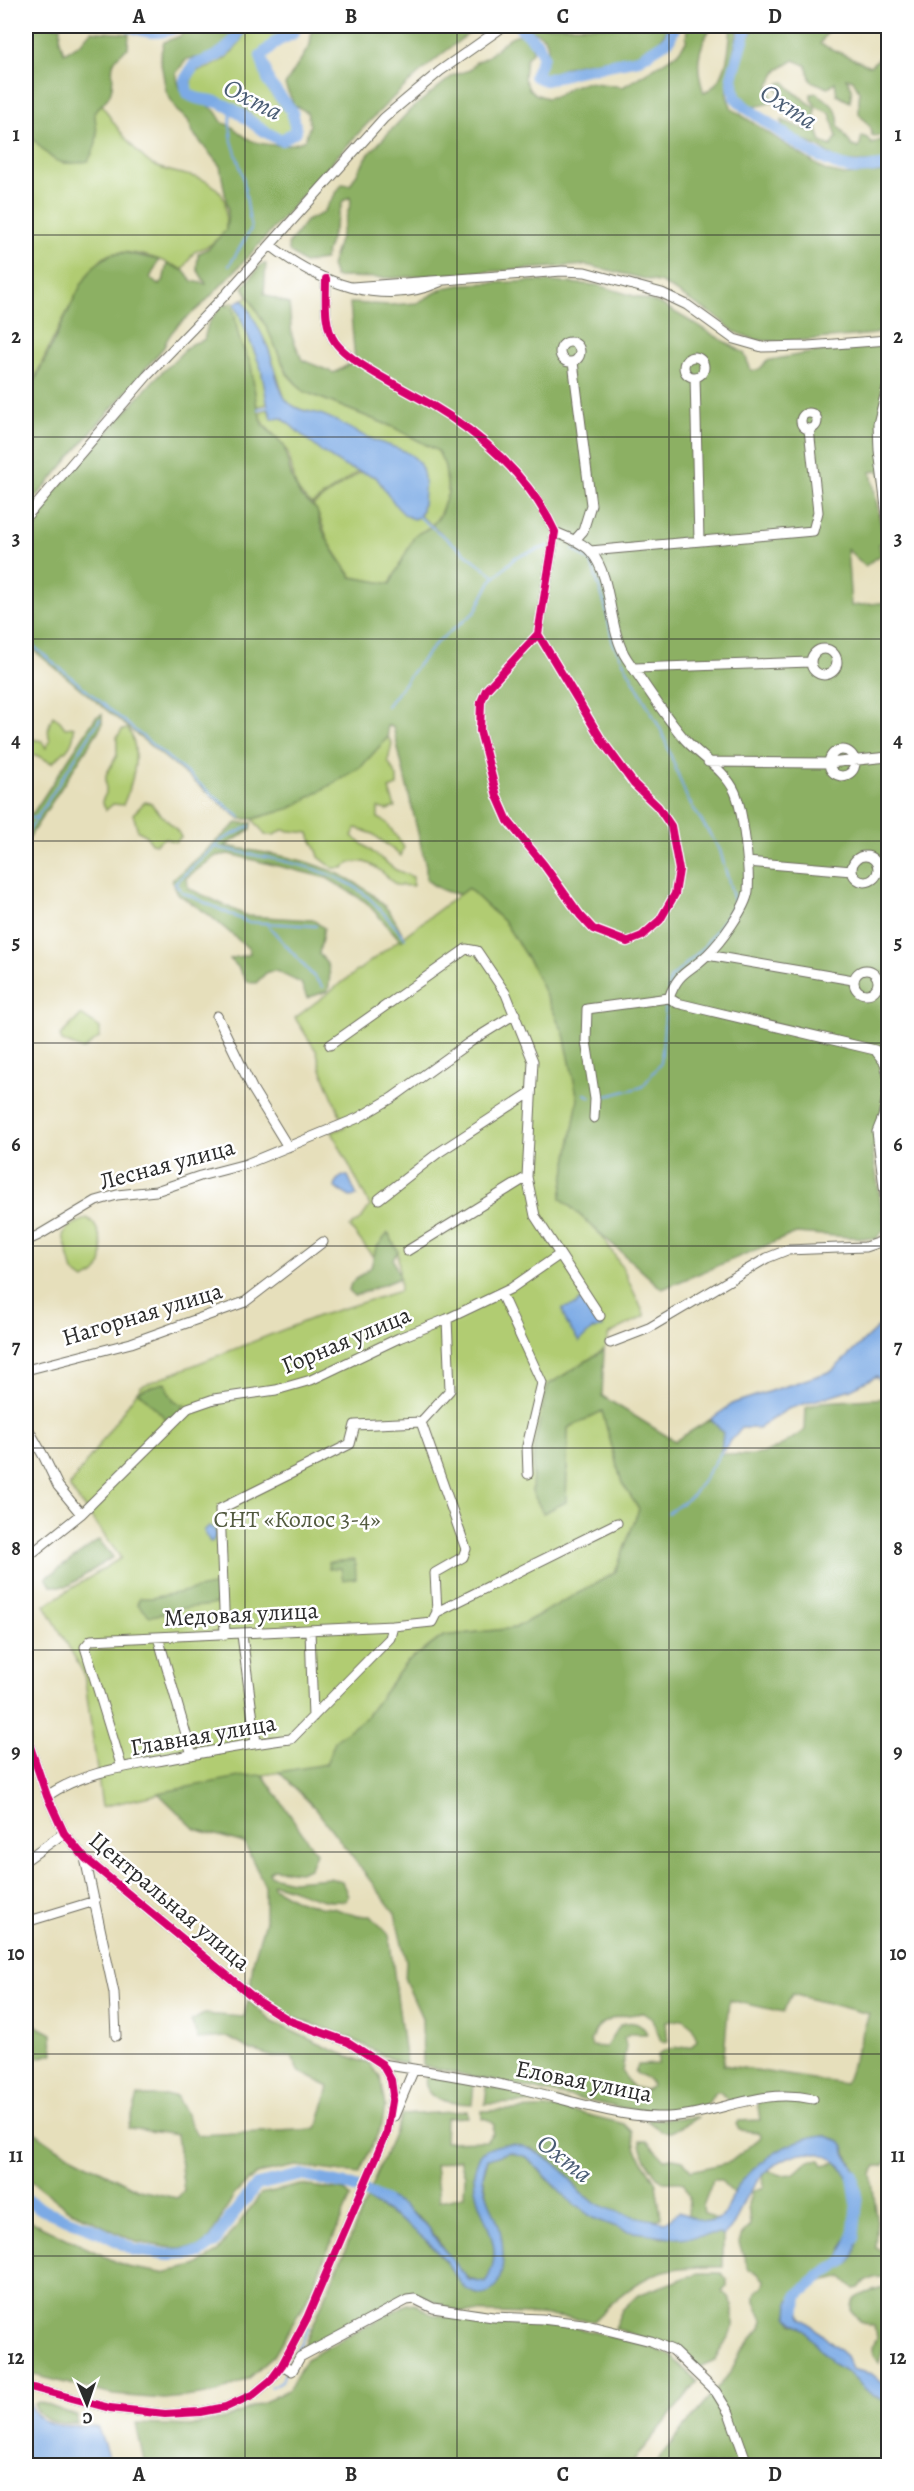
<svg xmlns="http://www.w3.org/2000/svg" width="914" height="2491" font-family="Alegreya,serif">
<rect width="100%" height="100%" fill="#fff"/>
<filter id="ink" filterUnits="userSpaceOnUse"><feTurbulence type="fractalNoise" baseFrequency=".0167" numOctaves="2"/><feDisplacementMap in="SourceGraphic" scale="12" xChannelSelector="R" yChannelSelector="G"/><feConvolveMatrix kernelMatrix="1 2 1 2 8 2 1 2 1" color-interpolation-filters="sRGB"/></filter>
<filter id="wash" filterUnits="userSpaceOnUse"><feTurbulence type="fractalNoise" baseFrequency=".008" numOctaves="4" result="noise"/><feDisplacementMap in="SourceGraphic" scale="24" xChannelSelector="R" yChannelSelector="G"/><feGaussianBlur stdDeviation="1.35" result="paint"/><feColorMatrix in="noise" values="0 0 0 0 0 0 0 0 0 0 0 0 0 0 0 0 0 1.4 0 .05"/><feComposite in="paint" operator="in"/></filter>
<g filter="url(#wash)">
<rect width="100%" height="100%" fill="#e6dfbb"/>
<path fill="#b1cc72" stroke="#6e7c4e" stroke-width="1.5" d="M246 26H292L290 31C275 37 264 43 257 59L267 89 288 114 291 130 282 135 269 130 245 110 213 98 197 96 191 90V81L196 71C220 67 241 50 246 26Z
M102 103C108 118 141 160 155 166 178 177 211 172 224 199 227 207 225 222 226 231L210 245 194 252 183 270C166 261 127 246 108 255 85 265 37 372 26 399V149L33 138 45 151 87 161C99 144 98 132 94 113Z
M249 297 268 330 287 374 303 391 393 427 438 451 445 466 448 493 439 516 432 525 420 516C430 495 413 471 405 451L375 441 324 416 302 410 290 404 285 399 268 347 243 299Z
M235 303 261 368 268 404 257 407 251 365 239 339 233 308 222 304Z
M268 409 272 419 282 418C306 438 330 463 360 470L312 504C285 486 298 466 284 446 274 431 265 432 259 412Z
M362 471 376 477 413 519 419 517 431 527 415 535 390 584 352 577C344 565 335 553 328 540 324 530 319 512 313 505Z
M53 716 60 721 65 728 74 727C75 746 64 752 52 763L36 755 26 756V738L42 741 46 748 50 741C47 731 48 725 53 716Z
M128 729C143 751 132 784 123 805L113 804 106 810 102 801 106 793V775L117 755V737L122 730Z
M388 737 392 743 388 761 397 777V786L389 789 395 807 387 810 378 808V818L386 822 404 847 401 856 373 834 356 828 352 836 396 870 413 877V886L396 885C382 871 362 851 343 868H333L319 857C317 847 311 842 309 833L282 830 274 835H265L253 819 291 808 361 767Z
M145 802 151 803C159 816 176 825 181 837L176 842 164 838 156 844 151 843 146 835 138 831 133 814Z
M468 888 505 923 531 964 564 1034 578 1099 561 1198 603 1237 622 1267 645 1316 609 1334 604 1350 548 1385 532 1491 543 1513 566 1502 568 1428 602 1411 622 1483 639 1509 615 1573 515 1628 443 1636 406 1663 365 1718 335 1742 326 1765C250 1777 177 1788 102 1807L84 1674 45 1605 121 1558 69 1487 141 1386 318 1316 400 1291 398 1252 389 1234 376 1249 373 1257 350 1227 361 1219 370 1206 332 1132 345 1127 321 1069 317 1052 295 1018Z
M81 1015 100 1028V1037L83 1050 62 1041 60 1036Z
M87 1218C102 1226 108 1261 96 1273 94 1276 87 1278 84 1280L73 1272 63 1235 68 1227Z"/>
<path fill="#8cb064" stroke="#5c6e48" stroke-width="1.5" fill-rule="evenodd" d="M34 26H61L60 40 64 53 80 44 91 31 129 34 128 48C101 66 119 72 110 94 107 101 98 107 94 113 98 132 99 144 88 161 56 168 53 160 33 139L26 149V28Z
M189 26H236L233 38 207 57 187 59 176 73C183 112 199 93 215 111 218 114 220 120 223 123 235 126 237 132 247 138 260 147 292 147 305 140L310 125 307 112 294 105 285 85 310 45 312 26H480C382 92 312 189 232 274 222 284 213 294 203 304 188 318 171 326 164 347L26 509V399L81 285 94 266 111 254 126 253 159 260 150 278 158 285 163 282 167 263 184 271 192 281 206 284 197 269 198 254 209 248 226 230 228 210 220 166 193 133 188 120 177 111 166 91 160 57 164 42 180 36Z
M525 26H668C655 63 606 57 575 65 565 67 555 73 545 76L541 71C545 60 554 43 541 35 535 31 530 31 525 26Z
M687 26H712C697 49 695 67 704 93 728 81 729 51 731 27L739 26 727 81V96L732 109 826 171 844 175 888 172V327L875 334 783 342 756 340 735 332 717 317 662 283 586 265 393 278 335 277 331 266 351 202 350 197 343 201 324 260 304 263 289 251 288 245 306 221 323 213 342 184 350 185 368 155 410 110 454 75 470 70 476 62C498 56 504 32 525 34L531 42 533 51 526 59 524 78 529 89 535 94 547 98 556 96 570 87 588 82 623 87 677 54 686 42Z
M755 26H831L820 44 870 66 878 59 888 55V135L872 136 870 127 859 114V91L853 80 846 78 852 88 850 102 837 95 835 82 828 88 811 81 806 65 794 60 778 70 769 85 773 102C767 104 759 107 754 106 719 99 745 43 755 26Z
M785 82C793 95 804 98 815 108V123L821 142 831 146 837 137 830 113 816 107 811 99V94L817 93C828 101 841 110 838 125L852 146 859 148 862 136 867 138 872 144 883 139 888 142V162H846L836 159 819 147 795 137 782 127V120L809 131 800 119 791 113 790 103 777 89 780 83Z
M266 264 264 294 289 304 292 336 302 360 334 373 355 361 350 303 390 305 417 303 444 288 465 284 536 281 597 285 661 304 744 353 751 370C759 372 762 367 766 361 806 353 848 346 888 344V492L879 471 871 472 884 542 879 544 881 555 865 566 847 549 851 606 888 602V1139L872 1148 885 1228 876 1239 796 1233 662 1289 561 1198 578 1099 564 1034 531 964 505 923 468 888 460 894C446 893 435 888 426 879V867L393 727 387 726 388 737 361 767 291 808 253 819H240L26 644V524L153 381 191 344 204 340 208 324 222 304 233 307 239 339 251 365 256 402 263 425 284 446 292 479 301 497 317 510C320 534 338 557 351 577L390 584 415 535 431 527 451 542 432 525 440 516 448 493 445 466 438 451 393 427 303 391 288 374 268 330 243 287 261 265Z
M102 714V725L26 842V814L33 813 96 717Z
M237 823H252L251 829 225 846C283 856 347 863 388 910 395 918 399 929 405 938L401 941 366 902 327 878 229 854 216 856 186 878 188 888 247 916 313 920 324 928 319 954C331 964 331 975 328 991L307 998 301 983 276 971 267 972 256 983 247 982 238 967 230 959C237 956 243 957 250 954L249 949 209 915 178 894 172 880Z
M388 1233 398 1252 393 1259 400 1278 354 1296 349 1290 351 1283 371 1267 376 1248Z
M604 1350 602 1396 675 1441 711 1419 723 1433 721 1453C761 1460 773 1452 805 1430L806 1408 822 1402 888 1398V2124C880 2138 894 2154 883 2166H876L871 2174 877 2218 875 2247 882 2251 888 2244V2278C876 2276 867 2278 859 2288L854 2289 842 2277C829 2282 820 2281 807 2283L801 2290 799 2298 797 2296 792 2323 801 2326 832 2363 846 2371 872 2395 888 2402V2465H653L730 2373 740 2353 761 2328 763 2320C758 2307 747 2295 763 2287L765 2281 756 2272 749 2270 739 2243 741 2236 750 2225 748 2204 752 2191 764 2187 763 2177 767 2170 780 2175 793 2174C804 2167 805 2158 820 2160L823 2165 836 2162 844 2170 852 2163 840 2141 823 2135 760 2164 733 2193 720 2180H713L703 2206 704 2213 717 2220 701 2222 688 2215 689 2196 684 2183C677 2181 671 2183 664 2182 655 2180 639 2149 640 2141H647L664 2159 673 2158 683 2160 691 2171 730 2162 760 2138 761 2135 757 2132 739 2130 736 2124 738 2121 760 2120 757 2100 729 2101 720 2092H715L707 2105 702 2106 654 2112 617 2107 423 2066 422 2018 405 1980 406 1961 395 1913 315 1808 279 1772 326 1764 335 1741 365 1718 406 1663 444 1636 515 1628 615 1573 639 1509 622 1483 602 1411 568 1428 566 1502 543 1513 532 1491 534 1446 548 1385ZM792 1994 869 2014 845 2084 723 2065 729 2000 783 2012ZM643 2013 652 2019 661 2041 668 2042 666 2022 684 2019 692 2027 697 2040 692 2046 665 2050 658 2055V2064L638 2065 635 2072C641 2079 651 2076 651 2087L646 2090 632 2087 622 2072 626 2046 624 2038 631 2034H647C643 2023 631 2020 620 2025L606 2047 592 2046 590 2041C593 2037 594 2032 597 2028 608 2016 628 2015 643 2013ZM849 2233V2264L838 2261Z
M166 1382 168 1391 174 1401 185 1405 169 1422 138 1391Z
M99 1540 113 1557 68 1586H51L46 1578Z
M355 1560 356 1578 343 1580 341 1568 329 1569 328 1562Z
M217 1585 221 1597 219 1603C207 1607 197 1606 185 1608 172 1610 162 1615 150 1616L137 1604 140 1598H151Z
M263 1775 316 1853 310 1868 299 1872 274 1869 269 1872 271 1876 292 1881 330 1878 342 1882 348 1895 346 1900C322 1906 297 1888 273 1884V1887L294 1899 320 1907 333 1908 357 1916H371L389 1935 406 2064 393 2060 344 2035 290 2016 250 1990 253 1962 265 1921V1886L244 1843 195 1829 158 1793 244 1776Z
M248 2000 271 2021 330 2049 369 2064 380 2076 385 2107 382 2124 359 2174 296 2166 256 2174 234 2195 210 2238 198 2248H173L136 2242 68 2209 26 2177V2119L29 2128 57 2148 139 2190 177 2198 184 2191 177 2135 128 2128 138 2096H176L197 2135 317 2129 329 2087 298 2071 292 2057H273L251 2050 227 2037 198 2039 191 2021 204 2014 244 2017Z
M26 2020 52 2034 53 2054 26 2061Z
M432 2076 474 2083 472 2104C455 2103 421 2103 426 2077Z
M487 2087 568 2102 485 2104Z
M560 2108 624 2124 632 2132 636 2150 656 2183 661 2217C646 2229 598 2205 583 2195 576 2190 572 2180 566 2173 556 2163 543 2156 531 2148L481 2153 483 2213 491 2231 495 2254 492 2271 485 2283C456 2281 445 2246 428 2227 412 2209 391 2200 370 2189L402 2115 467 2111 468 2117 446 2118 445 2142 486 2141 493 2133 494 2124 489 2120 482 2118V2111ZM460 2159 465 2176 464 2196 439 2201 435 2165Z
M699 2117 671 2132 661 2131 646 2120Z
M509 2152 527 2157 554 2186 660 2237 720 2234 723 2236V2267C701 2267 679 2266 658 2273 634 2282 610 2304 593 2321L530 2314 458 2312 418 2294 407 2293 301 2353 367 2199 420 2233 427 2242 436 2250 466 2288 477 2294H486L496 2286 500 2276 502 2253 499 2228 491 2212 483 2176 488 2159Z
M301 2185 345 2191 351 2197 306 2301 274 2356 249 2378 217 2393 165 2399 113 2395 26 2373V2219L127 2267 162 2273 196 2266 216 2254 261 2194Z
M698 2273H721L727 2279V2286L722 2292 729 2297 733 2305V2328L715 2360 697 2368 674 2348 614 2328 622 2310 638 2295Z
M887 2287 888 2313 885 2318 882 2328 888 2334V2345L884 2343 879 2364C872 2355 869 2348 876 2339L874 2326 860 2322 852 2310C852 2307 852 2303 854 2300 857 2294 880 2289 887 2287Z
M414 2303 431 2314 487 2322 577 2328 648 2346 670 2355 697 2382 630 2465H145L136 2424 191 2426 225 2419 273 2398 289 2389 306 2359 407 2304Z
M39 2402 77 2416V2423C57 2423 42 2424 34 2404Z"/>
<path fill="#7baae5" stroke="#536a88" stroke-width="1.5" d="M243 299C252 315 261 332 268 348 274 362 278 394 289 403 299 412 312 411 323 415 339 421 353 431 369 438 398 451 428 449 424 491 423 501 424 508 419 517L413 519 405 515 397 507 376 477 346 467 322 452 282 418 272 419 268 407 261 368 235 303Z
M343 1176H348L357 1196 350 1197 335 1188 337 1180Z
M581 1300H584L603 1328 593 1329 579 1342C573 1332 562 1321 563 1308L576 1305Z
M888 1318V1356L885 1359 888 1373V1393L877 1376 851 1389 788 1409 758 1428H741L721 1453 723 1433 711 1419 734 1403 832 1371Z
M209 1526 214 1528 216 1534 213 1541 210 1542 204 1531Z
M823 2135 840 2141 844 2146 845 2153 855 2170 856 2192C849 2184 847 2172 840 2165 805 2134 765 2166 746 2197 737 2212 738 2225 723 2236L720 2234 679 2238 627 2231 593 2218 569 2200 527 2157 509 2152 488 2159C486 2164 483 2171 483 2177 484 2196 496 2213 500 2230 504 2247 507 2285 487 2293 480 2296 471 2292 465 2288 455 2277 448 2262 437 2251 417 2229 392 2215 367 2199L370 2189 402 2205 429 2228 436 2240 469 2280 485 2283C511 2241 473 2216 474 2175 474 2168 478 2160 481 2153 506 2138 525 2143 548 2160 554 2164 561 2168 566 2174 572 2180 576 2190 583 2195 609 2213 636 2217 665 2222L679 2212C695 2217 705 2228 722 2217 728 2209 729 2199 734 2192 753 2163 789 2139 823 2135Z
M855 2224C859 2238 857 2270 837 2267L851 2227Z
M797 2296 802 2317 846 2356 852 2369 872 2374 888 2388V2402L872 2395 846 2371 832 2363 801 2326 788 2318 789 2300Z
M26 2401C33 2406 34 2414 41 2419 57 2430 80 2423 98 2428L111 2465H26Z"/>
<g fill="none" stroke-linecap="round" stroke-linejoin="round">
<path stroke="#7baae5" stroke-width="2" d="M229 266 251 229 243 176 232 141 230 125 231 109
M258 409 268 407
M419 517 496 577
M573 549 591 562 605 605 613 643 661 730 687 798 720 850 735 904 702 949 670 979 668 990
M26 640 241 818
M387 706 417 666 437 642 475 612 491 581 516 557 549 546
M26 819 37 817
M250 826 222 840 175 883 182 892 247 922 316 926
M26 835 100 719
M215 847C257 856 310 863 348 883 371 895 388 919 405 938
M266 923 323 987
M585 1094 591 1097
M599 1098 642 1087 661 1063 666 1003
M668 1513 693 1495 722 1451
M290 2363 309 2327
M271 2387 282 2381 286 2370"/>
<path stroke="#7baae5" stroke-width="12" d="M129 26C146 32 161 36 177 26
M241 26C233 49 217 58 194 65L185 80 187 93C196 100 202 99 213 101 240 107 256 131 282 140L296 131 292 111 269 83 261 56 277 41 292 34 297 26
M519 26 538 44 543 56 535 76 546 80 576 71 639 59 669 40 675 26
M747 26 732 77 735 97 745 107C773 125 818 163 851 168 862 170 877 166 888 165
M26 2199 43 2210 100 2232 134 2250 169 2255 200 2253 215 2242 230 2218 257 2185 301 2175 352 2186 384 2201
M853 2239 857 2203 853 2176
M796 2309 797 2296 819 2277 844 2261 847 2255"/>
</g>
</g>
<g filter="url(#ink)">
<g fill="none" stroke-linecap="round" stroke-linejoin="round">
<defs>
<path id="minor" d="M270 245C317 282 382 308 440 282
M326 279C326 299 323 325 335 342 350 363 406 390 430 404 481 434 530 477 555 532L538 634 603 742 634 784 658 807 671 826 679 870 675 894 660 920 642 936 627 942 593 929 580 915 544 865 508 821 497 796 480 731 481 702 486 690 538 634
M352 287 562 271 585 272 662 293 687 305 734 339 762 347 808 346 888 340
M560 352a10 10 0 1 1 20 0a10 10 0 1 1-20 0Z
M684 367a10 10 0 1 1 20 0a10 10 0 1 1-20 0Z
M573 362 591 505 583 531 574 541
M695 377 699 540
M888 383 878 424 879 450 888 524
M801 421a8 8 0 1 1 16 0a8 8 0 1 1-16 0Z
M26 517 147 376 228 292 384 118 440 71 504 26
M555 532C566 537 583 542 591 552 614 579 607 629 627 659 645 685 662 712 682 736 697 755 725 769 735 792 743 810 750 870 748 891 746 908 720 943 707 955 689 973 679 970 669 998L587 1009 586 1041 595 1099 594 1118
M590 551 813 531 818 512 809 429
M811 662a13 13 0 1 1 26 0a13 13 0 1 1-26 0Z
M635 668 810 662
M829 763a13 13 0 1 1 26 0a13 13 0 1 1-26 0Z
M708 762 829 763 888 757
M852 869a13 13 0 1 1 26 0a13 13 0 1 1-26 0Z
M747 862 852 871
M707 955 853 980
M854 982a12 12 0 1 1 24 0a12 12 0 1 1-24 0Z
M669 998 677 1003 875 1050 885 1063 888 1076
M217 1016 252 1088 288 1147
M330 1045 466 949 477 951 506 994 533 1061 527 1177 535 1216 600 1316
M888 1088 883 1117 877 1132 888 1218
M379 1199 438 1153 530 1093
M26 1241 39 1235 96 1201 117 1195 156 1191 200 1176 246 1164 358 1118 392 1098 470 1042 515 1014
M407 1251 527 1177
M501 1294 542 1383 527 1446 528 1474
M447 1319 510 1289 559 1255
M610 1343 649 1328 767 1258 787 1250 865 1247 883 1241 888 1230
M26 1370 131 1343 245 1302 323 1242
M26 1425 44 1457 58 1486 81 1514
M26 1558 81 1514 188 1408 214 1399 276 1390 311 1380 399 1338 447 1319 450 1390 421 1422
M310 1630 313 1717
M225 1635 220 1509 350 1444 355 1425 421 1422 466 1549 463 1557 435 1573 437 1612
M242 1635 256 1743
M158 1637 192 1755
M26 1735 47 1796 64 1833 85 1858 258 2001 290 2021 348 2042 382 2064 391 2080 393 2095 387 2132 307 2318 282 2365 271 2380 254 2394 226 2407 200 2412 165 2414 110 2408 26 2386
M122 1768 85 1647 91 1640 393 1626
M47 1796C83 1771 131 1766 174 1758 213 1751 252 1743 291 1739L390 1638 393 1626 432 1622 437 1612 617 1523
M85 1858 114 1993 116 2036
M26 1860 64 1833
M26 1922 95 1901
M382 2064C427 2071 473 2078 517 2088 563 2098 608 2115 656 2117 712 2119 756 2086 813 2099
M394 2116 414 2069
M282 2365 292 2371 300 2357 407 2300 415 2299 433 2308 493 2317 542 2319 583 2324 651 2341 672 2350 716 2392 729 2413 748 2466"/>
</defs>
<use href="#minor" stroke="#6c6a5d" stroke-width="11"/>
<use href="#minor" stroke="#fff" stroke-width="9"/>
<defs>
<path id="cycleway" d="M326 279C326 299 323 325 335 342 350 363 406 390 430 404 481 434 530 477 555 532L538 634 603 742 634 784 658 807 671 826 679 870 675 894 660 920 642 936 627 942 593 929 580 915 544 865 508 821 497 796 480 731 481 702 486 690 538 634
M26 1735 47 1796 64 1833 85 1858 258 2001 290 2021 348 2042 382 2064 391 2080 393 2095 387 2132 307 2318 282 2365 271 2380 254 2394 226 2407 200 2412 165 2414 110 2408 26 2386"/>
</defs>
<use href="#cycleway" stroke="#fff" stroke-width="11"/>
<use href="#cycleway" stroke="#d6006c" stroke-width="8"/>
</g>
</g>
<path fill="none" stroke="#2b2b2b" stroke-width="1.5" stroke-opacity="0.55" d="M245 26V2466M457 26V2466M669 26V2466M26 235H888M26 437H888M26 639H888M26 841H888M26 1043H888M26 1246H888M26 1448H888M26 1650H888M26 1852H888M26 2054H888M26 2256H888"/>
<g text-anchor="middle" stroke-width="5" stroke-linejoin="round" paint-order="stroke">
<g font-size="24" fill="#2b2b2b" stroke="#fff">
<text transform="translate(167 1164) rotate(-15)" y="8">Лесная улица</text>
<text transform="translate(142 1314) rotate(-17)" y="8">Нагорная улица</text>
<text transform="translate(346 1340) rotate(-23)" y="8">Горная улица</text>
<text transform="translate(241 1614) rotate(-3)" y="8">Медовая улица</text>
<text transform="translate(203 1735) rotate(-10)" y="8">Главная улица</text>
<text transform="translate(170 1901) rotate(40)" y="8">Центральная улица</text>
<text transform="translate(584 2081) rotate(11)" y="8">Еловая улица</text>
</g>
<g font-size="24" fill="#535b40" stroke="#fff">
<text x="297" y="1527">СНТ «Колос 3-4»</text>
</g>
<g font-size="26" font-style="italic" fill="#4b5e75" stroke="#fff">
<text transform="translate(253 99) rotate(27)" y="9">Охта</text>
<text transform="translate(789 106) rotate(33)" y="9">Охта</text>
<text transform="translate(565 2158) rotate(38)" y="9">Охта</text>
</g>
</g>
<rect width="914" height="2491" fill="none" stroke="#fff" stroke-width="66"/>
<g transform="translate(87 2404) rotate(178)" stroke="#ffffff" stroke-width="4.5" paint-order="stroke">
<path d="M0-4.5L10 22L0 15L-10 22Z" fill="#2b2b2b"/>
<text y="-9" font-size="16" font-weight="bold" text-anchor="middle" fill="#2b2b2b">С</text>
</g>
<rect x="33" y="33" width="848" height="2425" fill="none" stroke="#2b2b2b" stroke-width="2"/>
<g font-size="20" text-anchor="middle" font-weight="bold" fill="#2b2b2b">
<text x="139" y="23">A</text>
<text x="351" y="23">B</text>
<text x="563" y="23">C</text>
<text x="775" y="23">D</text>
<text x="16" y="141">1</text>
<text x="898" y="141">1</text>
<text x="16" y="343">2</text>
<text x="898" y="343">2</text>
<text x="16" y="545">3</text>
<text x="898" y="545">3</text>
<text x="16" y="747">4</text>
<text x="898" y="747">4</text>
<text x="16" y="949">5</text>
<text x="898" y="949">5</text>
<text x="16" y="1151">6</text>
<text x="898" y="1151">6</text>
<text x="16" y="1353">7</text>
<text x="898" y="1353">7</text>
<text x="16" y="1555">8</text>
<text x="898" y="1555">8</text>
<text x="16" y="1758">9</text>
<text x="898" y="1758">9</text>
<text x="16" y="1960">10</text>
<text x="898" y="1960">10</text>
<text x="16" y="2162">11</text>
<text x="898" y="2162">11</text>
<text x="16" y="2364">12</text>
<text x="898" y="2364">12</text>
<text x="139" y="2481">A</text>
<text x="351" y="2481">B</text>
<text x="563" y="2481">C</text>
<text x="775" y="2481">D</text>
</g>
</svg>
